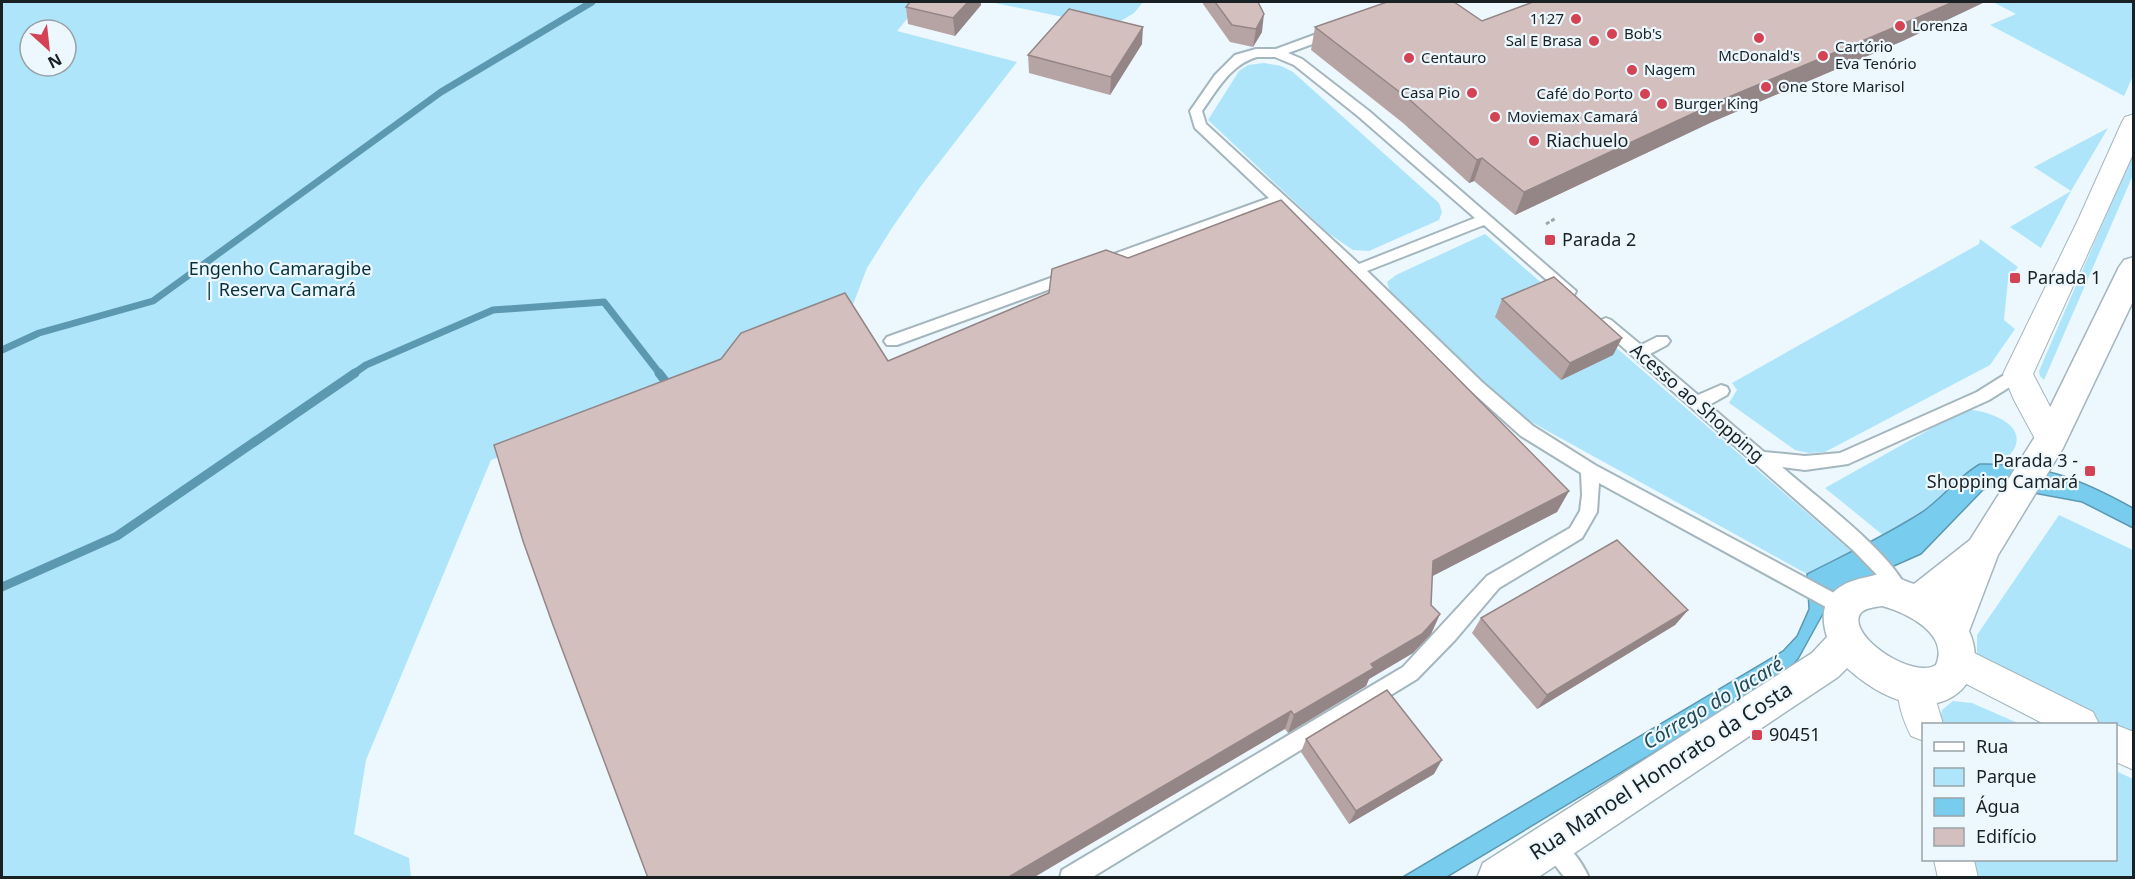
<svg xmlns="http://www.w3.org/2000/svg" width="2135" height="879" font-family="'Noto Sans',sans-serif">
<rect width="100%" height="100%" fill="#ecf8fd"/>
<path fill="#aee5fb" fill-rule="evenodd" d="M2 2H921L897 31 1017 62 921 186 892 228 867 268 852 307 674 392 491 460 366 760 354 834 409 858 411 877H2ZM30 30H66V66H30Z
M990 2H1143L1134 13 1119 22 1063 17Z
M1997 2H2133V76L2124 96 1990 25 2016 14 1995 3Z
M1264 63 1281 66 1293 72 1439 203 1442 212 1439 220 1369 251 1353 250 1328 233 1208 120 1239 71 1248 65Z
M2108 128 2071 191 2041 248 2010 227 2071 191 2034 167Z
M2133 153V175L2044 380 2040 376 2039 371Z
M1485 234 1851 551 1807 574 1515 413 1390 292 1387 282 1396 275Z
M1980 239 2018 267 2008 280 2004 320 2015 329 1990 365 1825 452 1808 453 1795 450 1729 403 1737 390 1732 383 1979 244Z
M1971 410C1986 411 2022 422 2016 444 2015 451 2006 458 2002 464H1980L1973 468 1938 500 1884 536 1825 488 1957 414Z
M2059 515 2133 550V748L2116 738V724H2088L1977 668V635Z
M1953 701 1972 703 2020 724H1939L1942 710Z
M2116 771 2133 779V877H1963L1959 860H2116Z"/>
<path fill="#78cdee" stroke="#5c99b1" stroke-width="1.5" d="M1980 464C2041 463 2081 479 2133 508V528L2082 502 1995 486 1983 490 1921 554 1835 592 1798 659 1783 675 1447 877 1401 878 1783 651 1797 636 1809 609 1807 574C1846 554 1885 536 1922 512 1943 498 1958 476 1980 464Z"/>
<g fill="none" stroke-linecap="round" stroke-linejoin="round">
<path stroke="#5c99b1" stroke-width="7" d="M2 350 39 333 153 301 441 92 592 2
M353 374 366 365 493 310 604 302 660 374"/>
<path stroke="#5c99b1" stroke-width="9" d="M659 373 672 390
M2 587 117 536 355 373"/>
<defs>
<path id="lane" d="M1333 28 1337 29V35L1288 53 1302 59 1369 111 1576 291 1574 295H1564L1484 225 1367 271 1483 383 1533 426 1595 465 1849 601 1852 607 1849 613 1843 615 1837 613 1599 483 1597 512 1582 538 1499 588 1455 640 1417 679 1091 878H1060L1062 870 1403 667 1487 576 1570 528 1580 511 1582 495 1581 473 1521 436 1471 391 1352 274 1277 205 1110 267 1105 268 1098 263 1100 259 1269 198 1195 128 1190 111 1215 75 1235 55 1256 49H1276ZM1257 57H1275L1294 65 1359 117 1475 218 1359 264 1206 124 1202 111C1217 90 1231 64 1257 57Z
M1070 271 1075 272 1077 276 1075 280 897 345H887L884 341 887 337Z
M1606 318 1611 320 1641 345 1657 337H1667L1670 341 1667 345 1650 354 1698 395 1721 385 1727 387 1729 391 1727 395 1709 405 1764 452 1805 456 1840 453 1977 392 2012 370H2024L2026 374 2024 378 1989 400 1848 464 1805 470 1782 467C1817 498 1889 550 1908 591L1905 597 1899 599 1893 597 1881 579 1853 550 1601 328 1598 324 1601 320Z
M1551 834C1566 840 1583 863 1589 878H1565L1544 851 1541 844 1544 837Z"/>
<path id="street" d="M2134 114V152L2033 374 2067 439 2062 448 2051 451 2040 448 2014 400 2003 374 2078 220 2122 122 2125 117Z
M1958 645 2093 712 2099 724H2044L1945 673 1940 661 1945 649Z
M1915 669 1928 674 1943 724H1924V741L1911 736C1902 718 1893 693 1902 674Z
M2116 725 2134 732V770L2116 762Z
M1934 860H1974L1978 878H1938Z"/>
<path id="secondary" d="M2134 257V299L2063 448 1998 555 1969 631C1987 671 1961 708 1917 704 1890 701 1866 685 1847 668L1838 677 1537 878H1477L1483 863 1812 653 1827 637C1817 605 1830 585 1863 578 1869 577 1876 574 1882 574 1892 574 1904 581 1914 584L1970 540 2038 432 2119 267 2124 260ZM1882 606C1905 612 1950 633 1936 665 1913 680 1847 636 1860 614 1864 608 1875 607 1882 606Z"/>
</defs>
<use href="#lane" stroke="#a4b6be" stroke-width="4"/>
<use href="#street" stroke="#a4b6be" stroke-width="2"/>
<use href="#secondary" stroke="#a4b6be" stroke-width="3"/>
<path stroke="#9da7ac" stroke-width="3" stroke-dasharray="4 2" stroke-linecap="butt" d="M1546 224 1556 218"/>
<use href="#lane" fill="#fff" fill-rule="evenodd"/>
<use href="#street" fill="#fff" fill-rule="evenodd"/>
<use href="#secondary" fill="#fff" fill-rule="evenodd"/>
</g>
<path fill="#b6a4a4" d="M1203 2H1258L1262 32 1253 47 1230 42 1203 4Z
M981 5 955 36 908 24 906 7Z
M1482 21 1905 40 1712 122 1515 215 1474 181 1469 183 1403 123 1311 50 1315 27Z
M1142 44 1110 95 1029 73 1028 55Z
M1502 299 1622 338 1613 355 1561 380 1495 317Z
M721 359 888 361 1569 491 1557 512 1432 576 1431 605 1440 614 1431 634 1413 653 1369 679 1366 686 1288 733 1285 729Z
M1688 610 1675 625 1537 709 1472 633 1481 618Z
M1306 739 1434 774 1349 824 1301 752Z"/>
<path fill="#948686" d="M968 2H981V5L955 36 953 18Z
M1953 2H1985L1905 40 1712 122 1515 215 1524 192 1724 99Z
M1264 14 1262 32 1253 47 1256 29Z
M1143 27 1142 44 1110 95 1111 77Z
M1482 158 1474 181 1469 183 1477 160Z
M1622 338 1613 355 1561 380 1570 363Z
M1569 491 1557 512 1423 581 1433 561Z
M1688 610 1675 625 1537 709 1547 695Z
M1440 614 1431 634 1413 653 1369 679 1366 686 1288 733 1294 715 1371 664Z
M1291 711 1285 729 1033 878H1007Z
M1442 760 1434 774 1349 824 1356 811Z"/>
<path fill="#d4bfbf" stroke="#948686" stroke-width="1.5" d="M910 2H968L953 18 906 7Z
M1215 2H1258L1264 14 1256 29 1232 25Z
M1387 2H1454L1482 21 1533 2H1953L1919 17 1724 99 1524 192 1482 158 1477 160 1410 100 1315 27Z
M1069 9 1143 27 1111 77 1028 55Z
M1281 200 1569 491 1433 561 1431 605 1440 614 1422 634 1371 664 1374 668 1294 715 1291 711 1007 878H648L553 625 523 541 494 445 721 359 741 333 845 293 888 361 1049 293 1052 269 1106 250 1128 258Z
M1554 277 1622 338 1570 363 1502 299Z
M1617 540 1688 610 1547 695 1481 618Z
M1387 690 1442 760 1356 811 1306 739Z"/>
<g fill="#d34354" stroke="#ecf8fd" stroke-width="2">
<circle cx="1576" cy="19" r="6"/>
<circle cx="1900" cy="26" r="6"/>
<circle cx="1612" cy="34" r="6"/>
<circle cx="1759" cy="38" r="6"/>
<circle cx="1594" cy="41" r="6"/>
<circle cx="1823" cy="56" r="6"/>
<circle cx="1409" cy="58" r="6"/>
<circle cx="1632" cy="70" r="6"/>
<circle cx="1766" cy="87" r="6"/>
<circle cx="1472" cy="93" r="6"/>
<circle cx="1645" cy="94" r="6"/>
<circle cx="1662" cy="104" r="6"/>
<circle cx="1495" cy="117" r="6"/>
<circle cx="1534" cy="141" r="6"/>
<rect x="1544" y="234" width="12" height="12" rx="3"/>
<rect x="2009" y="272" width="12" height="12" rx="3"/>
<rect x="2084" y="465" width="12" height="12" rx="3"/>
<rect x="1751" y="729" width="12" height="12" rx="3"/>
</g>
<g text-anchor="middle" stroke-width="4.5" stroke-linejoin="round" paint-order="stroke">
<g font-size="15" fill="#1a2124" stroke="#ecf8fd" text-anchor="start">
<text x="1564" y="24" text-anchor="end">1127</text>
<text x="1912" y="31">Lorenza</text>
<text x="1624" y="39">Bob's</text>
<text x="1582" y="46" text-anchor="end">Sal E Brasa</text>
<text x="1835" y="52">Cartório<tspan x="1835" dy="17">Eva Tenório</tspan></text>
<text x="1759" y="61" text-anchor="middle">McDonald's</text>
<text x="1421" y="63">Centauro</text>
<text x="1644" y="75">Nagem</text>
<text x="1778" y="92">One Store Marisol</text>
<text x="1460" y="98" text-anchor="end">Casa Pio</text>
<text x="1633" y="99" text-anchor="end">Café do Porto</text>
<text x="1674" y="109">Burger King</text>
<text x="1507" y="122">Moviemax Camará</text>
</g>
<g font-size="18" fill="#1a2124" stroke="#ecf8fd" text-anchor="start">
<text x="1546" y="147">Riachuelo</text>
<text x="1562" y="246">Parada 2</text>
<text x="2027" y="284">Parada 1</text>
<text x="2078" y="467" text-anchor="end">Parada 3 -<tspan x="2078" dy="21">Shopping Camará</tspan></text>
<text x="1769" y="741">90451</text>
</g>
<g font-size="18" fill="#06303e" stroke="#ecf8fd">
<text x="280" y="275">Engenho Camaragibe<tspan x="280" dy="21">| Reserva Camará</tspan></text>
</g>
<g font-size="18" fill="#1a2124" stroke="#ecf8fd">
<text transform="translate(1697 403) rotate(41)" y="6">Acesso ao Shopping</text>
</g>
<g font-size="20" font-style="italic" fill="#234a58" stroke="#ecf8fd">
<text transform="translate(1713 703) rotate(-31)" y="7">Córrego do Jacaré</text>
</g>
<g font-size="21" fill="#1a2124" stroke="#ecf8fd">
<text transform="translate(1661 771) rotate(-33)" y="7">Rua Manoel Honorato da Costa</text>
</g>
</g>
<rect width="2135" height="879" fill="none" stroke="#1a2124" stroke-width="6"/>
<rect x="1922" y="723" width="195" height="138" fill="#ecf8fd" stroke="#98a2a6" stroke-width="1.5"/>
<rect x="1934" y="742" width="30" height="9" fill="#ffffff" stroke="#98a2a6" stroke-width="1.5"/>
<text x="1976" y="753" font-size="18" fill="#1a2124">Rua</text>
<rect x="1934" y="768" width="30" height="18" fill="#aee5fb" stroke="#98a2a6" stroke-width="1.5"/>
<text x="1976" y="783" font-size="18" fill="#1a2124">Parque</text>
<rect x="1934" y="798" width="30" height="18" fill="#78cdee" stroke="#98a2a6" stroke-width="1.5"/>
<text x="1976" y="813" font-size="18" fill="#1a2124">Água</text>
<rect x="1934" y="828" width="30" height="18" fill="#d4bfbf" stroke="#98a2a6" stroke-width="1.5"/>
<text x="1976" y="843" font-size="18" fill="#1a2124">Edifício</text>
<g transform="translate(48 48) rotate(153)"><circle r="28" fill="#ecf8fd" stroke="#98a2a6" stroke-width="1.5"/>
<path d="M0-4.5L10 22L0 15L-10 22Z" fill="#d34354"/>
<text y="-9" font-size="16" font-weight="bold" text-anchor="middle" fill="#1a2124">N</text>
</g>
</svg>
